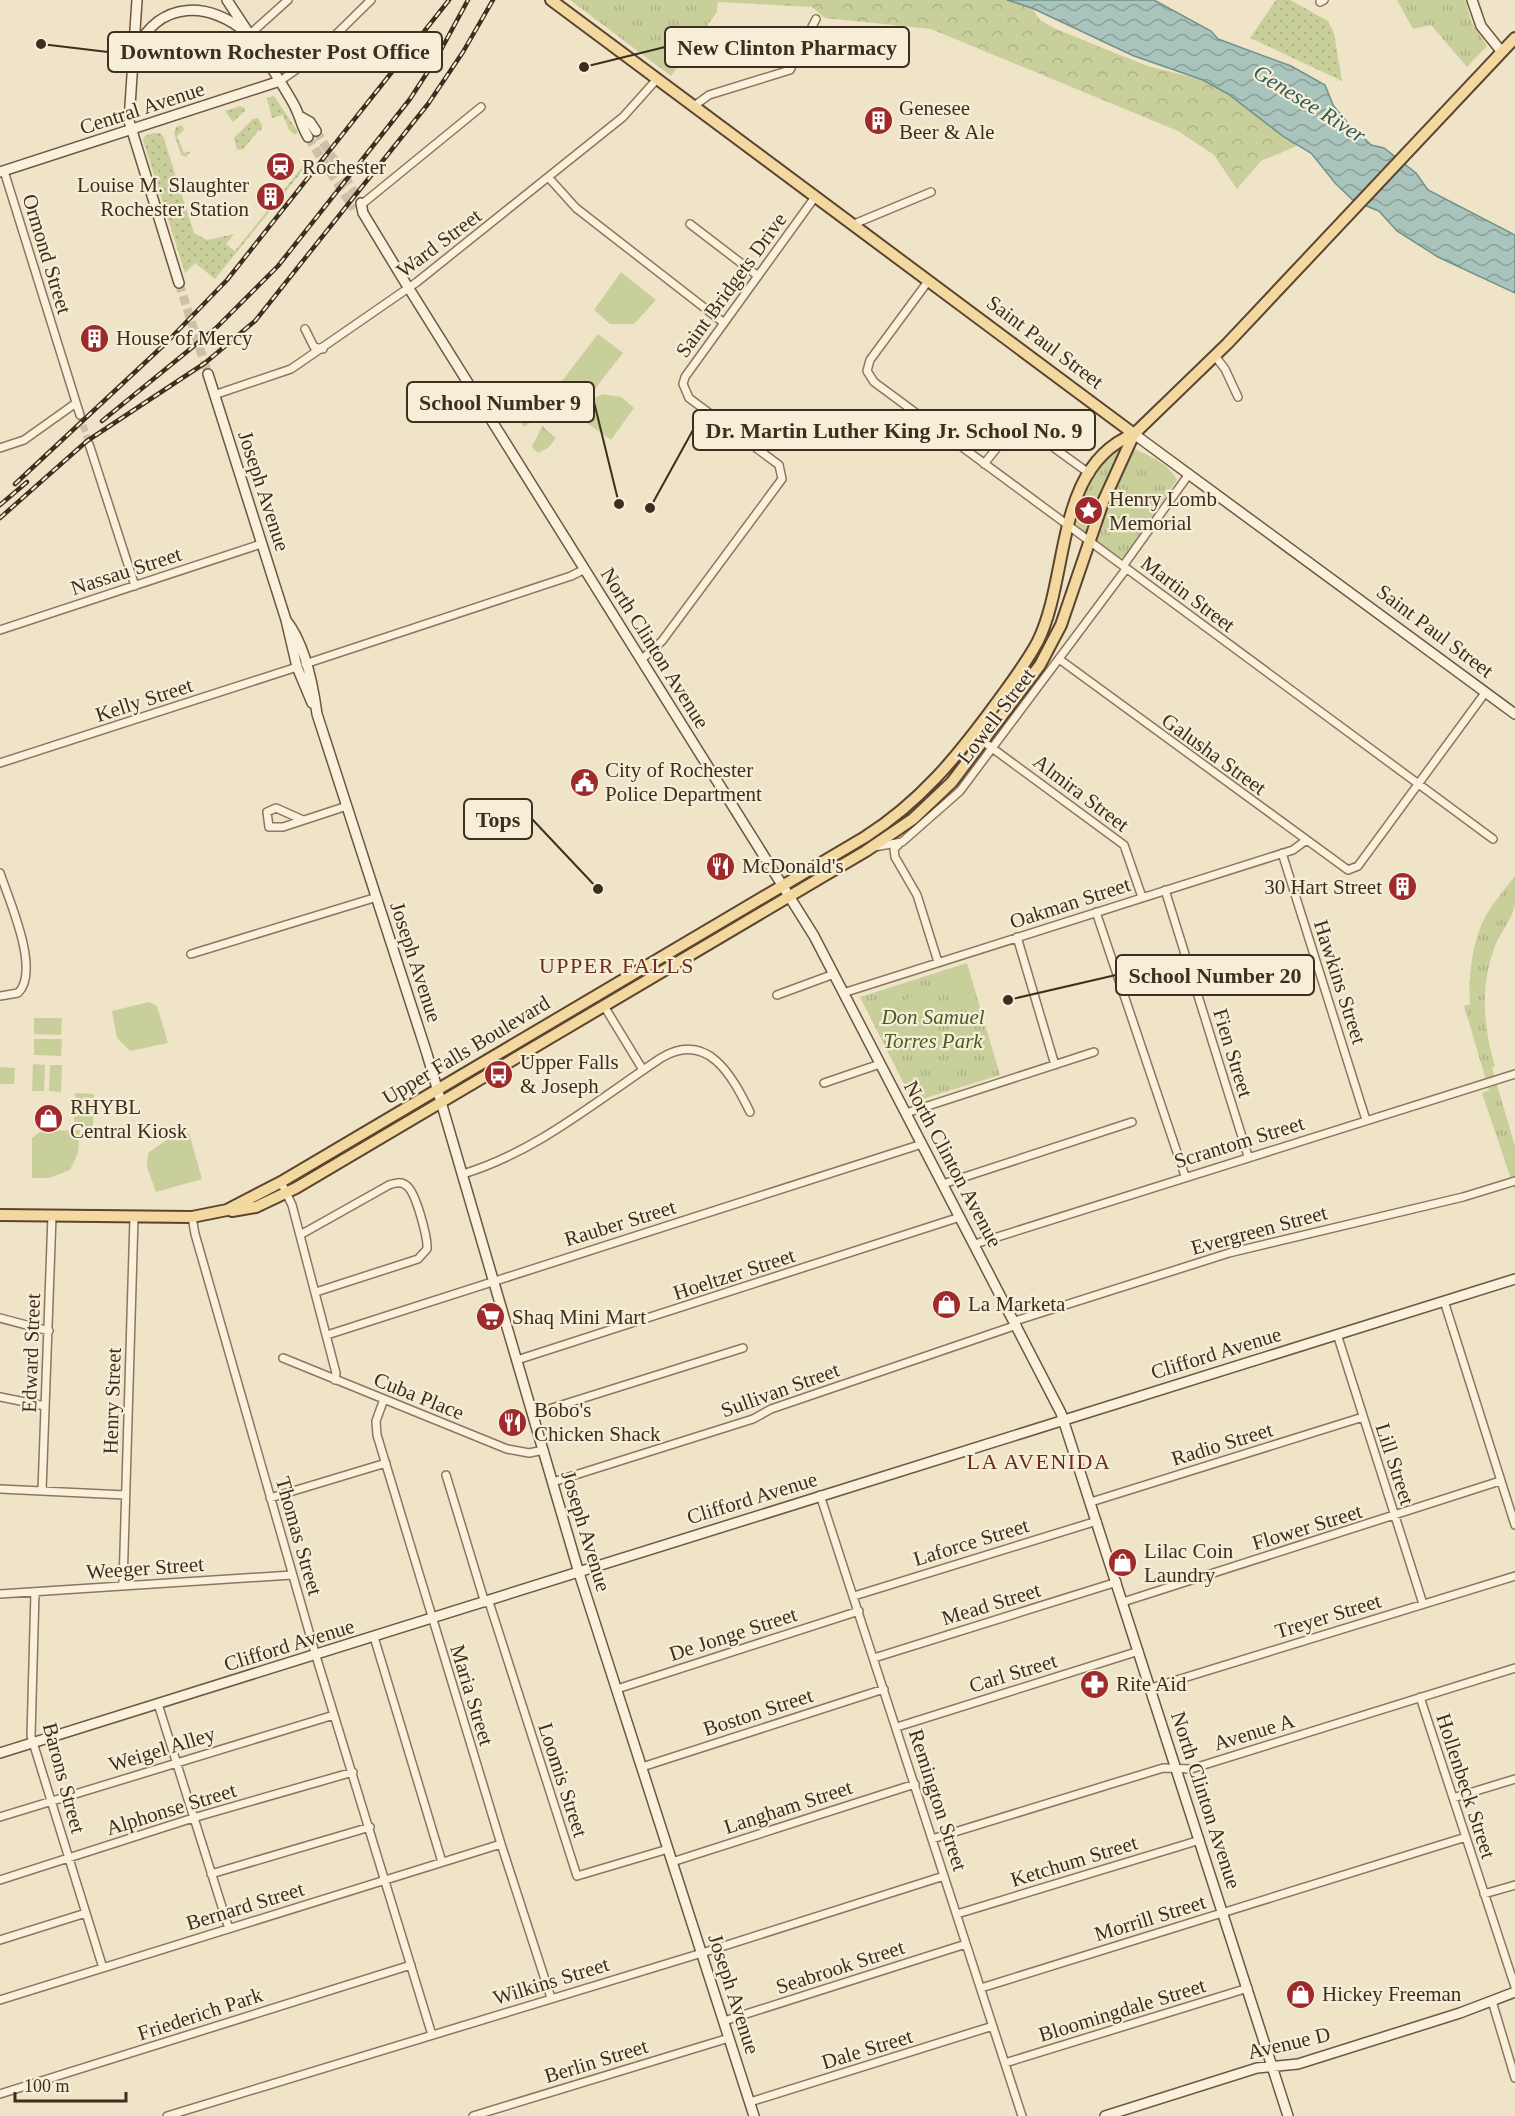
<svg xmlns="http://www.w3.org/2000/svg" width="1515" height="2116" font-family="'Times New Roman',serif">
<defs>
<pattern id="grass-dots" width="8" height="8" patternUnits="userSpaceOnUse" patternTransform="scale(1.5)"><rect width="8" height="8" fill="#c9cf9b"/><path d="M2 2h.1M6 6h.1" fill="none" stroke="#aeb285" stroke-width="1.8" stroke-linecap="round"/></pattern>
<pattern id="forest-crowns" width="20" height="18" patternUnits="userSpaceOnUse" patternTransform="scale(1.5)"><rect width="20" height="18" fill="#c9cf9b"/><path d="M2 6a3 3 0 1 1 6 0M12 15a3 3 0 1 1 6 0" fill="none" stroke="#aeb285"/></pattern>
<pattern id="park-tufts" width="24" height="20" patternUnits="userSpaceOnUse" patternTransform="scale(1.5)"><rect width="24" height="20" fill="#c9cf9b"/><path d="M3 7l-1-3M5 7V3M7 7l1-3M15 17l-1-3M17 17v-4M19 17l1-3" fill="none" stroke="#aeb285"/></pattern>
<pattern id="water-waves" width="16" height="10" patternUnits="userSpaceOnUse" patternTransform="scale(1.5)"><rect width="16" height="10" fill="#a9c4bc"/><path d="M0 5q4-4 8 0t8 0" fill="none" stroke="#8ba098"/></pattern>
</defs>
<rect width="100%" height="100%" fill="#f0e4c8"/>
<path fill="url(#grass-dots)" d="M1276 0H1290L1328 21 1334 33 1342 81 1250 38Z
M274 96 298 132 295 135 289 130 283 115 272 118 267 98Z
M240 106 245 108V111L233 122 225 111Z
M258 118 262 125 261 131 259 130 243 149 237 150 234 138 253 119Z
M182 125 184 130 177 136 184 153 191 151 186 157 181 155 174 133 176 127Z
M153 133H160L163 136 194 233 207 240 234 234 226 244 235 251 310 157 312 159 215 279 195 263 185 273 143 140 145 136Z"/>
<path fill="url(#forest-crowns)" d="M718 0H1007L1032 8 1040 20 1054 28 1110 51 1148 66 1203 80 1228 95 1284 137 1299 145 1261 161 1237 189 1214 155 1178 131 931 29 825 18 812 7 718 2Z"/>
<path fill="url(#park-tufts)" d="M570 0H718L717 12 671 76Z
M1397 0H1465L1472 23 1487 46 1467 67 1431 25 1413 29Z
M542 426 556 438 548 448 538 453 532 447Z
M1122 445C1141 451 1167 461 1177 480L1125 556 1120 558 1077 527 1076 523C1084 490 1096 466 1122 445Z
M1515 876C1515 885 1515 895 1515 904 1513 918 1500 933 1495 946 1480 986 1483 1026 1495 1066L1492 1068 1515 1146V1191L1482 1093 1489 1090 1464 1006 1470 1004C1468 979 1472 944 1483 921 1491 905 1504 890 1515 876Z
M967 963 1000 1075 916 1101 912 1100 860 997Z
M0 1067 15 1068 14 1084H0Z"/>
<path fill="#c9cf9b" d="M621 272 656 300 634 324H610L594 310Z
M598 334 623 353 579 409 555 390Z
M602 394 621 397 634 408 611 440 578 417 588 402Z
M534 399 544 413 524 427 514 413Z
M963 969 967 970 976 999 974 1002 956 1008 953 1005 945 977 946 974Z
M916 995 926 1019V1033L912 1045 894 1051 876 1018 877 1013Z
M149 1002 157 1006 168 1043 130 1051 117 1038 112 1011Z
M34 1018H62L61 1035 34 1034Z
M34 1039H62L61 1056 34 1055Z
M33 1064 45 1065 44 1091H32Z
M50 1065H62L61 1092 49 1091Z
M75 1093 94 1094 93 1126H74Z
M80 1130 78 1153 70 1170 49 1178H32V1138L41 1131Z
M189 1133 202 1179 156 1192 147 1167 148 1153 171 1137Z"/>
<path fill="url(#water-waves)" stroke="#6f938a" stroke-width="1.5" d="M1007 0H1154L1211 31 1218 39 1291 66 1325 85 1333 105 1346 121 1371 145 1384 148 1416 173 1428 190 1515 235V293L1438 257 1397 231 1379 211 1354 201 1336 184 1311 153 1284 137 1228 94 1203 80 1134 56 1032 8Z"/>
<g fill="none" stroke-linecap="round" stroke-linejoin="round">
<path stroke="#ccc0a6" stroke-width="7" stroke-dasharray="7 3.5" stroke-linecap="butt" d="M80 415 89 444"/>
<path stroke="#ccc0a6" stroke-width="9" stroke-dasharray="9 4.5" stroke-linecap="butt" d="M316 131 361 203
M308 137 354 209
M179 283 208 374"/>
<defs>
<path id="street" d="M1320 2 1324 0
M249 35 288 0
M280 81 310 60 371 0
M694 106 709 95 790 70 816 19
M4 171 80 415
M549 178 576 208 724 323
M361 205 481 107
M690 224 758 276
M854 224 931 192
M929 280 870 360 867 371 874 382 1493 839
M305 329 314 347 323 349
M1215 356 1225 369 1238 397
M214 395 291 369 417 282 623 117 657 79
M89 444 135 586
M0 448 24 440 76 403
M984 464 1011 430 1024 426 1090 474
M1123 566 1189 474
M0 630 261 544
M1059 659 1348 870 1358 866 1485 693
M641 660 662 641 782 479 779 465 689 398 683 384 685 377 815 197
M305 664 571 576 585 569
M973 734 1124 845 1142 897
M0 763 297 667
M303 820 276 808 267 812 269 827H283L347 806
M899 844 894 849 895 857 917 895 938 962
M874 847 902 842 960 791 1126 569
M1282 853 1366 1120
M0 873C9 900 41 971 18 993L0 996
M1165 890 1248 1156
M1096 912 1185 1176
M1017 937 1055 1065
M191 954 377 897
M843 993 1293 850 1305 841
M777 995 834 974
M604 1006 643 1070
M824 1083 880 1064
M906 1113 1094 1052
M463 1174C538 1151 596 1101 661 1058 708 1030 732 1076 750 1112
M281 1182 292 1205 336 1373 335 1380
M943 1184 1132 1122
M192 1217 195 1234 316 1656 432 2035
M300 1235 389 1185C395 1183 401 1181 407 1186 416 1193 428 1238 427 1249L418 1259 316 1292
M975 1244 1515 1074
M1444 1301 1515 1525
M0 1318 49 1331
M1015 1321 1229 1253 1463 1197 1515 1181
M1337 1334 1423 1604
M327 1335 922 1144
M283 1358 507 1449 529 1453 544 1450
M517 1360 960 1217
M0 1397 45 1406
M384 1399 376 1421 377 1435 501 1844 551 1998
M533 1414 743 1348
M446 1475 485 1603
M553 1482 753 1419 771 1409 1017 1325
M0 1489 125 1495
M42 1491 52 1216
M820 1495 1022 2116
M270 1498 386 1463
M1091 1502 1363 1417
M123 1585 134 1218
M35 1592 31 1736 103 1968
M0 1594 292 1575
M854 1596 1097 1521
M489 1602 577 1876 668 1849
M1123 1602 1500 1481
M374 1637 442 1862
M874 1658 1117 1582
M1151 1688 1515 1576
M617 1689 859 1611
M1420 1697 1515 1987
M158 1704 229 1929
M897 1727 1139 1651
M642 1767 884 1689
M1453 1798 1515 1779
M0 1817 334 1715
M932 1839 1163 1768 1191 1769 1515 1668
M672 1862 915 1784
M211 1874 370 1827
M0 1880 193 1818 353 1772
M1484 1894 1515 1885
M957 1914 1200 1840
M0 1940 86 1913
M981 1988 1466 1837
M0 2000 501 1844
M1492 2001 1515 2078
M724 2021 966 1944
M1005 2063 1248 1988
M0 2094 411 1965
M750 2102 993 2026
M167 2116 702 1953 944 1876
M473 2116 729 2038"/>
<path id="secondary" d="M137 0 129 121 179 283
M227 0C249 34 273 68 293 103 300 115 301 126 308 137
M1472 0 1481 26 1501 51
M136 50C159 0 210 0 249 35
M301 117 310 122 316 131
M0 172 280 81
M361 203 363 213 403 279 814 936 1061 1413 1288 2116
M208 374 286 620 297 667 312 703
M1134 434 1515 714
M286 620C305 644 313 684 317 714L427 1054 579 1573 754 2116
M0 1753 1515 1279
M1105 2116 1257 2068 1298 2064 1460 2013 1515 1992"/>
<path id="primary" d="M551 0 1134 434
M232 1211 256 1207 296 1188 866 851 913 819 952 782 1040 665 1061 625 1103 502 1134 434
M0 1215 192 1217 227 1210 281 1182 865 837C920 802 957 757 995 705 1010 684 1026 664 1038 641 1070 576 1054 466 1134 434L1227 344 1515 38"/>
</defs>
<use href="#street" stroke="#8d765c" stroke-width="10"/>
<use href="#secondary" stroke="#6f573f" stroke-width="12"/>
<use href="#primary" stroke="#5b4430" stroke-width="14"/>
<use href="#street" stroke="#faf1dc" stroke-width="7"/>
<use href="#secondary" stroke="#faf1dc" stroke-width="9"/>
<use href="#primary" stroke="#f3d9a0" stroke-width="10"/>
<defs>
<path id="rail" d="M102 421 216 328 278 266 410 99 436 59 468 0
M15 484 166 343 227 280 449 0
M0 505 27 482
M0 518 87 441 205 363 255 321 428 104 463 52 493 0"/>
</defs>
<use href="#rail" stroke="#3d2e20" stroke-width="4.5"/>
<use href="#rail" stroke="#f7eed8" stroke-width="2" stroke-dasharray="7" stroke-linecap="butt"/>
</g>
<defs>
<symbol id="building-disc" viewBox="-11 -11 22 22"><circle r="9.5" fill="#9e2a2b" stroke="#f7eed8"/><path d="M-4-6H4V6H1V3H-1V6H-4ZM-2.5-4.3h1.7v1.8h-1.7ZM.8-4.3h1.7v1.8H.8ZM-2.5-1h1.7V.8h-1.7ZM.8-1h1.7V.8H.8Z" fill="#fff"/></symbol>
<symbol id="station-disc" viewBox="-11 -11 22 22"><circle r="9.5" fill="#9e2a2b" stroke="#f7eed8"/><path d="M-3-6H3Q5-6 5-4V2Q5 4 3 4L4.5 6H3L1.5 4h-3L-3 6H-4.5L-3 4Q-5 4-5 2V-4Q-5-6-3-6ZM-3.5-4v3h7v-3ZM-3.5 1v1.5H-2V1ZM2 1v1.5H3.5V1Z" fill="#fff"/></symbol>
<symbol id="sight-disc" viewBox="-11 -11 22 22"><circle r="9.5" fill="#9e2a2b" stroke="#f7eed8"/><path d="M0-6L1.8-2.2L6-1.7L2.9 1.2L3.7 5.4L0 3.3L-3.7 5.4L-2.9 1.2L-6-1.7L-1.8-2.2Z" fill="#fff"/></symbol>
<symbol id="civic-disc" viewBox="-11 -11 22 22"><circle r="9.5" fill="#9e2a2b" stroke="#f7eed8"/><path d="M-.6-6.5H3V-4.5H.6V-3L4-1V1h2V6H-6V1h2V-1L-.6-3ZM-1.2 2.5V6h2.4V2.5Z" fill="#fff"/></symbol>
<symbol id="restaurant-disc" viewBox="-11 -11 22 22"><circle r="9.5" fill="#9e2a2b" stroke="#f7eed8"/><path d="M-5-6h1v4h1v-4h1v4h1v-4h1v5L-1.5 .5V6h-2V.5L-5-1ZM5-6V6H3V1.5H1.5Q1.5-4 5-6Z" fill="#fff"/></symbol>
<symbol id="bus-disc" viewBox="-11 -11 22 22"><circle r="9.5" fill="#9e2a2b" stroke="#f7eed8"/><path d="M-5-6H5V4H4V6H2V4H-2V6H-4V4H-5ZM-3.5-4V0h7V-4ZM-3.5 1.2v1.5H-2V1.2ZM2 1.2v1.5H3.5V1.2Z" fill="#fff"/></symbol>
<symbol id="shop-disc" viewBox="-11 -11 22 22"><circle r="9.5" fill="#9e2a2b" stroke="#f7eed8"/><path d="M-5-2.5h2.3a2.7 3.5 0 0 1 5.4 0H5L5.5 6h-11ZM-1.5-2.5h3a1.5 2.3 0 0 0-3 0Z" fill="#fff"/></symbol>
<symbol id="supermarket-disc" viewBox="-11 -11 22 22"><circle r="9.5" fill="#9e2a2b" stroke="#f7eed8"/><path d="M-6-5.5h2.5l.6 2H6L4.5 2H-2.5L-4.4-4H-6ZM-1.5 3.2a1.3 1.3 0 1 0 .1 0ZM3 3.2a1.3 1.3 0 1 0 .1 0Z" fill="#fff"/></symbol>
<symbol id="pharmacy-disc" viewBox="-11 -11 22 22"><circle r="9.5" fill="#9e2a2b" stroke="#f7eed8"/><path d="M-2-6h4v4h4v4h-4v4h-4v-4h-4v-4h4Z" fill="#fff"/></symbol>
</defs>
<g fill-rule="evenodd">
<use href="#building-disc" x="862" y="104" width="33" height="33"/>
<use href="#station-disc" x="264" y="150" width="33" height="33"/>
<use href="#building-disc" x="254" y="180" width="33" height="33"/>
<use href="#building-disc" x="78" y="322" width="33" height="33"/>
<use href="#sight-disc" x="1072" y="494" width="33" height="33"/>
<use href="#civic-disc" x="568" y="766" width="33" height="33"/>
<use href="#restaurant-disc" x="704" y="850" width="33" height="33"/>
<use href="#building-disc" x="1386" y="870" width="33" height="33"/>
<use href="#bus-disc" x="482" y="1058" width="33" height="33"/>
<use href="#shop-disc" x="32" y="1102" width="33" height="33"/>
<use href="#shop-disc" x="930" y="1288" width="33" height="33"/>
<use href="#supermarket-disc" x="474" y="1300" width="33" height="33"/>
<use href="#restaurant-disc" x="496" y="1406" width="33" height="33"/>
<use href="#shop-disc" x="1106" y="1546" width="33" height="33"/>
<use href="#pharmacy-disc" x="1078" y="1668" width="33" height="33"/>
<use href="#shop-disc" x="1284" y="1978" width="33" height="33"/>
</g>
<g text-anchor="middle" stroke-width="4.5" stroke-linejoin="round" paint-order="stroke">
<g font-size="21" fill="#3d2e20" stroke="#f7eed8">
<text transform="translate(142 108) rotate(-18)" y="7">Central Avenue</text>
<text transform="translate(439 243) rotate(-37)" y="7">Ward Street</text>
<text transform="translate(47 254) rotate(73)" y="7">Ormond Street</text>
<text transform="translate(731 285) rotate(-54)" y="7">Saint Bridgets Drive</text>
<text transform="translate(1045 342) rotate(37)" y="7">Saint Paul Street</text>
<text transform="translate(264 491) rotate(72)" y="7">Joseph Avenue</text>
<text transform="translate(126 571) rotate(-18)" y="7">Nassau Street</text>
<text transform="translate(1188 594) rotate(37)" y="7">Martin Street</text>
<text transform="translate(1435 631) rotate(37)" y="7">Saint Paul Street</text>
<text transform="translate(655 648) rotate(58)" y="7">North Clinton Avenue</text>
<text transform="translate(144 700) rotate(-18)" y="7">Kelly Street</text>
<text transform="translate(996 716) rotate(-53)" y="7">Lowell Street</text>
<text transform="translate(1214 754) rotate(36)" y="7">Galusha Street</text>
<text transform="translate(1081 793) rotate(37)" y="7">Almira Street</text>
<text transform="translate(1070 903) rotate(-18)" y="7">Oakman Street</text>
<text transform="translate(416 962) rotate(72)" y="7">Joseph Avenue</text>
<text transform="translate(1340 982) rotate(72)" y="7">Hawkins Street</text>
<text transform="translate(466 1050) rotate(-31)" y="7">Upper Falls Boulevard</text>
<text transform="translate(1233 1053) rotate(73)" y="7">Fien Street</text>
<text transform="translate(1239 1142) rotate(-17)" y="7">Scrantom Street</text>
<text transform="translate(953 1164) rotate(62)" y="7">North Clinton Avenue</text>
<text transform="translate(620 1223) rotate(-17)" y="7">Rauber Street</text>
<text transform="translate(1259 1230) rotate(-15)" y="7">Evergreen Street</text>
<text transform="translate(734 1274) rotate(-18)" y="7">Hoeltzer Street</text>
<text transform="translate(31 1353) rotate(-88)" y="7">Edward Street</text>
<text transform="translate(1216 1353) rotate(-17)" y="7">Clifford Avenue</text>
<text transform="translate(780 1390) rotate(-20)" y="7">Sullivan Street</text>
<text transform="translate(419 1396) rotate(22)" y="7">Cuba Place</text>
<text transform="translate(112 1401) rotate(-88)" y="7">Henry Street</text>
<text transform="translate(1222 1444) rotate(-17)" y="7">Radio Street</text>
<text transform="translate(1395 1464) rotate(72)" y="7">Lill Street</text>
<text transform="translate(752 1498) rotate(-17)" y="7">Clifford Avenue</text>
<text transform="translate(1307 1527) rotate(-17)" y="7">Flower Street</text>
<text transform="translate(586 1531) rotate(73)" y="7">Joseph Avenue</text>
<text transform="translate(299 1536) rotate(74)" y="7">Thomas Street</text>
<text transform="translate(971 1542) rotate(-17)" y="7">Laforce Street</text>
<text transform="translate(145 1568) rotate(-4)" y="7">Weeger Street</text>
<text transform="translate(991 1604) rotate(-17)" y="7">Mead Street</text>
<text transform="translate(1328 1616) rotate(-17)" y="7">Treyer Street</text>
<text transform="translate(733 1634) rotate(-18)" y="7">De Jonge Street</text>
<text transform="translate(289 1645) rotate(-17)" y="7">Clifford Avenue</text>
<text transform="translate(1013 1673) rotate(-17)" y="7">Carl Street</text>
<text transform="translate(472 1695) rotate(73)" y="7">Maria Street</text>
<text transform="translate(758 1712) rotate(-18)" y="7">Boston Street</text>
<text transform="translate(1254 1732) rotate(-17)" y="7">Avenue A</text>
<text transform="translate(162 1749) rotate(-17)" y="7">Weigel Alley</text>
<text transform="translate(64 1778) rotate(75)" y="7">Barons Street</text>
<text transform="translate(563 1780) rotate(72)" y="7">Loomis Street</text>
<text transform="translate(1466 1786) rotate(72)" y="7">Hollenbeck Street</text>
<text transform="translate(938 1800) rotate(72)" y="7">Remington Street</text>
<text transform="translate(1206 1800) rotate(72)" y="7">North Clinton Avenue</text>
<text transform="translate(788 1807) rotate(-18)" y="7">Langham Street</text>
<text transform="translate(171 1809) rotate(-17)" y="7">Alphonse Street</text>
<text transform="translate(1074 1861) rotate(-17)" y="7">Ketchum Street</text>
<text transform="translate(245 1906) rotate(-17)" y="7">Bernard Street</text>
<text transform="translate(1150 1918) rotate(-17)" y="7">Morrill Street</text>
<text transform="translate(840 1967) rotate(-18)" y="7">Seabrook Street</text>
<text transform="translate(551 1981) rotate(-17)" y="7">Wilkins Street</text>
<text transform="translate(734 1994) rotate(72)" y="7">Joseph Avenue</text>
<text transform="translate(1122 2010) rotate(-17)" y="7">Bloomingdale Street</text>
<text transform="translate(200 2014) rotate(-18)" y="7">Friederich Park</text>
<text transform="translate(1289 2043) rotate(-13)" y="7">Avenue D</text>
<text transform="translate(867 2049) rotate(-17)" y="7">Dale Street</text>
<text transform="translate(596 2061) rotate(-17)" y="7">Berlin Street</text>
</g>
<g font-size="21" fill="#3d2e20" stroke="#f7eed8" text-anchor="start">
<text x="899" y="115">Genesee<tspan x="899" dy="24">Beer &amp; Ale</tspan></text>
<text x="302" y="174">Rochester</text>
<text x="249" y="192" text-anchor="end">Louise M. Slaughter<tspan x="249" dy="24">Rochester Station</tspan></text>
<text x="116" y="345">House of Mercy</text>
<text x="1109" y="506">Henry Lomb<tspan x="1109" dy="24">Memorial</tspan></text>
<text x="605" y="777">City of Rochester<tspan x="605" dy="24">Police Department</tspan></text>
<text x="742" y="873">McDonald's</text>
<text x="1382" y="894" text-anchor="end">30 Hart Street</text>
<text x="520" y="1069">Upper Falls<tspan x="520" dy="24">&amp; Joseph</tspan></text>
<text x="70" y="1114">RHYBL<tspan x="70" dy="24">Central Kiosk</tspan></text>
<text x="968" y="1311">La Marketa</text>
<text x="512" y="1324">Shaq Mini Mart</text>
<text x="534" y="1417">Bobo's<tspan x="534" dy="24">Chicken Shack</tspan></text>
<text x="1144" y="1558">Lilac Coin<tspan x="1144" dy="24">Laundry</tspan></text>
<text x="1116" y="1691">Rite Aid</text>
<text x="1322" y="2001">Hickey Freeman</text>
</g>
<g font-size="21" font-style="italic" fill="#4d5a26" stroke="#f7eed8">
<text x="933" y="1024">Don Samuel<tspan x="933" dy="24">Torres Park</tspan></text>
</g>
<g font-size="22" font-style="italic" fill="#2f5d5a" stroke="#f7eed8">
<text transform="translate(1310 103) rotate(32)" y="8">Genesee River</text>
</g>
<g font-size="22" letter-spacing="1.5" fill="#6b2e1e" stroke="#f7eed8">
<text x="617" y="973">UPPER FALLS</text>
<text x="1039" y="1469">LA AVENIDA</text>
</g>
</g>
<path fill="none" stroke="#3d2e20" stroke-width="2" d="M584 67L665 47M41 44L108 52M619 504L594 402M650 508L693 430M598 889L532 819M1008 1000L1116 975"/>
<g fill="#3d2e20" stroke="#f7eed8" stroke-width="2">
<circle cx="584" cy="67" r="6"/>
<circle cx="41" cy="44" r="6"/>
<circle cx="619" cy="504" r="6"/>
<circle cx="650" cy="508" r="6"/>
<circle cx="598" cy="889" r="6"/>
<circle cx="1008" cy="1000" r="6"/>
</g>
<g fill="#f7eed8" stroke="#3d2e20" stroke-width="2">
<rect x="665" y="27" width="244" height="40" rx="6"/>
<rect x="108" y="32" width="334" height="40" rx="6"/>
<rect x="407" y="382" width="187" height="40" rx="6"/>
<rect x="693" y="410" width="402" height="40" rx="6"/>
<rect x="464" y="799" width="68" height="40" rx="6"/>
<rect x="1116" y="955" width="198" height="40" rx="6"/>
</g>
<g font-size="22" text-anchor="middle" font-weight="bold" fill="#3d2e20">
<text x="787" y="55">New Clinton Pharmacy</text>
<text x="275" y="59">Downtown Rochester Post Office</text>
<text x="500" y="410">School Number 9</text>
<text x="894" y="438">Dr. Martin Luther King Jr. School No. 9</text>
<text x="498" y="827">Tops</text>
<text x="1215" y="983">School Number 20</text>
</g>
<path d="M15 2092v9h111v-9" fill="none" stroke="#3d2e20" stroke-width="3"/>
<text x="24" y="2092" font-size="18" fill="#3d2e20" stroke="#f7eed8" stroke-width="4.5" paint-order="stroke">100 m</text>
</svg>
